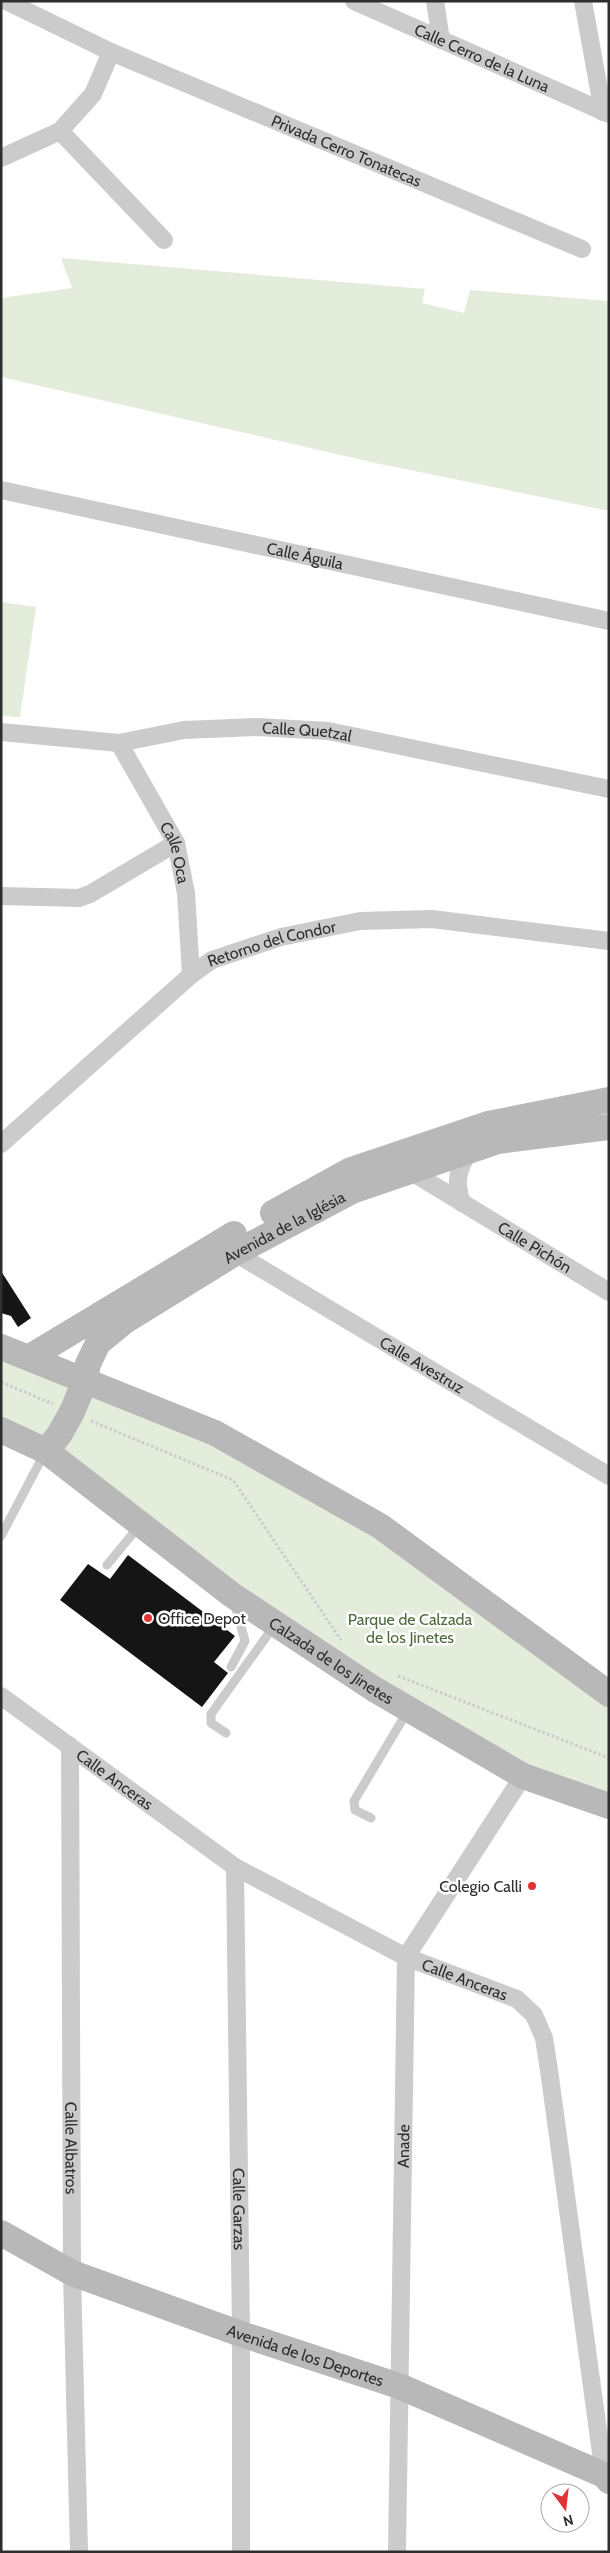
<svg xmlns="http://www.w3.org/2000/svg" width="610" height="2553" font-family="Cabin,sans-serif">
<rect width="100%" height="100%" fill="#fff"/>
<path fill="#e4ecdc" d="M61 258 425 289 422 303 464 313 470 290 609 301V511L371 462 1 377V298L72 288Z
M1 602 36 607 20 717 1 716Z
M1 1347 214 1433 609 1681V1803L524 1773 1 1428Z"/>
<path fill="#151515" d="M1 1271 31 1318 18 1327 11 1316 1 1313Z
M128 1555 235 1636 214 1662 228 1673 202 1707 60 1600 88 1564 110 1579Z"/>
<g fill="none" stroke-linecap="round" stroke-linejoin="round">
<path stroke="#cbcbcb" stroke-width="3" stroke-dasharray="2.5 2.5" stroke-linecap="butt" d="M1 1382 53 1404
M91 1421 233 1480 341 1640
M398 1676 609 1758"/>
<path stroke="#cbcbcb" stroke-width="9" d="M1 1536 44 1454
M107 1565 139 1526
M231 1667 245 1641 235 1605
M226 1733 211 1723V1714L274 1626
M371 1818 355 1810 354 1801 407 1712"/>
<g stroke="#cbcbcb" stroke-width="18">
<path id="s1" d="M6 1 111 52 582 249"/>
<path id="s2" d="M354 1 609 114"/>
<path d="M435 1 441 40"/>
<path d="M583 1 603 112"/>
<path d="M60 131 164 240"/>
<path d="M1 158 60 131 93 94 111 52"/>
<path id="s3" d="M1 490 609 621"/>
<path id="s4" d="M1 732 119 743 184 730 258 727 328 731 609 789"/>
<path id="s5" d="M119 743 176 843 186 893 191 975"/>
<path d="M1 896 79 898 90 894 176 843"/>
<path id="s6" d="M1 1144 191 975 212 960 281 937 360 921 432 919 609 941"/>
<path id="s7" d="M410 1171 609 1292"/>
<path d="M462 1203C454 1181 458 1169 470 1150"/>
<path id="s8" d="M235 1253 609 1476"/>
<path id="s9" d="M1 1696 235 1867 406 1957 517 1999 534 2015 544 2038 549 2070 604 2475"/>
<path id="s10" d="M70 1746 72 2273 79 2552"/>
<path id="s11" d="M235 1867 241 2334V2552"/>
<path id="s12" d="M397 2552 406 1957 523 1776"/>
</g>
<g stroke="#b8b8b8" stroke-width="26">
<path d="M273 1213 351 1170 488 1124 609 1100"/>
<path d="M1 1347 215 1433 380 1526 609 1694"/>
<path d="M30 1357 234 1234"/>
<path id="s13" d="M1 1430 46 1451 232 1595 374 1689 523 1776 609 1806"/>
<path id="s14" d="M46 1451 59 1435 72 1412 85 1381 88 1364 98 1343 125 1321 235 1253 352 1191 498 1141 609 1127"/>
<path id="s15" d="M1 2233 72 2273 241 2334 399 2386 604 2475 609 2481"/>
</g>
</g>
<g fill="#e23436" stroke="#fff" stroke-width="2">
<circle cx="148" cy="1618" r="5"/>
<circle cx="532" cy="1886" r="5"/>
</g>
<g text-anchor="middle" stroke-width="5" stroke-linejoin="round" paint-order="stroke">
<g font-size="16" fill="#2e2e2e" stroke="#fff">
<text dy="6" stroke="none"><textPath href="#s2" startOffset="140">Calle Cerro de la Luna</textPath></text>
<text dy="6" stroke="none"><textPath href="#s1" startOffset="372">Privada Cerro Tonatecas</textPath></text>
<text dy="6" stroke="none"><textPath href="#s3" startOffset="311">Calle Águila</textPath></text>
<text dy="6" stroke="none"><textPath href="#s4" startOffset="308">Calle Quetzal</textPath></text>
<text dy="6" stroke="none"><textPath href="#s5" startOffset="124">Calle Oca</textPath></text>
<text dy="6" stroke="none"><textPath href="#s6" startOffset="342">Retorno del Condor</textPath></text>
<text dy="6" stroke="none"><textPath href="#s14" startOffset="341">Avenida de la Iglésia</textPath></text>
<text dy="6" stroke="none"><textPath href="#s7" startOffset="146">Calle Pichón</textPath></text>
<text dy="6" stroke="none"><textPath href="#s8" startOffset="218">Calle Avestruz</textPath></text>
<text dy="6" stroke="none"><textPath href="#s13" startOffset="404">Calzada de los Jinetes</textPath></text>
<text dy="6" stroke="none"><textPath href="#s9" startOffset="141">Calle Anceras</textPath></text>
<text dy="6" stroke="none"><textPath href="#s9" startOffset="546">Calle Anceras</textPath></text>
<text dy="6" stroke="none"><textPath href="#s12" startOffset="406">Anade</textPath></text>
<text dy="6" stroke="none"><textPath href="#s10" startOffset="402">Calle Albatros</textPath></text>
<text dy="6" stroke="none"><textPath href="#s11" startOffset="342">Calle Garzas</textPath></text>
<text dy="6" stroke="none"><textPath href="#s15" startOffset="329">Avenida de los Deportes</textPath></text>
</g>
<g font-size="16" fill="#2e2e2e" stroke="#fff" text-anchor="start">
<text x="158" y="1624">Office Depot</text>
<text x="522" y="1892" text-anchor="end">Colegio Calli</text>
</g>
<g font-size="16" fill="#4f6a3c" stroke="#fff">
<text x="410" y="1625">Parque de Calzada<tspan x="410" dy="18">de los Jinetes</tspan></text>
</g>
</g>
<rect width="610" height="2553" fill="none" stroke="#2e2e2e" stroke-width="5"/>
<g transform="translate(565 2508) rotate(165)"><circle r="24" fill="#ffffff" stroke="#ababab"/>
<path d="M0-4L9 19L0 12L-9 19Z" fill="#e23436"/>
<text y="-8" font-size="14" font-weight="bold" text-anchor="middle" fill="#2e2e2e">N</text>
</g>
</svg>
